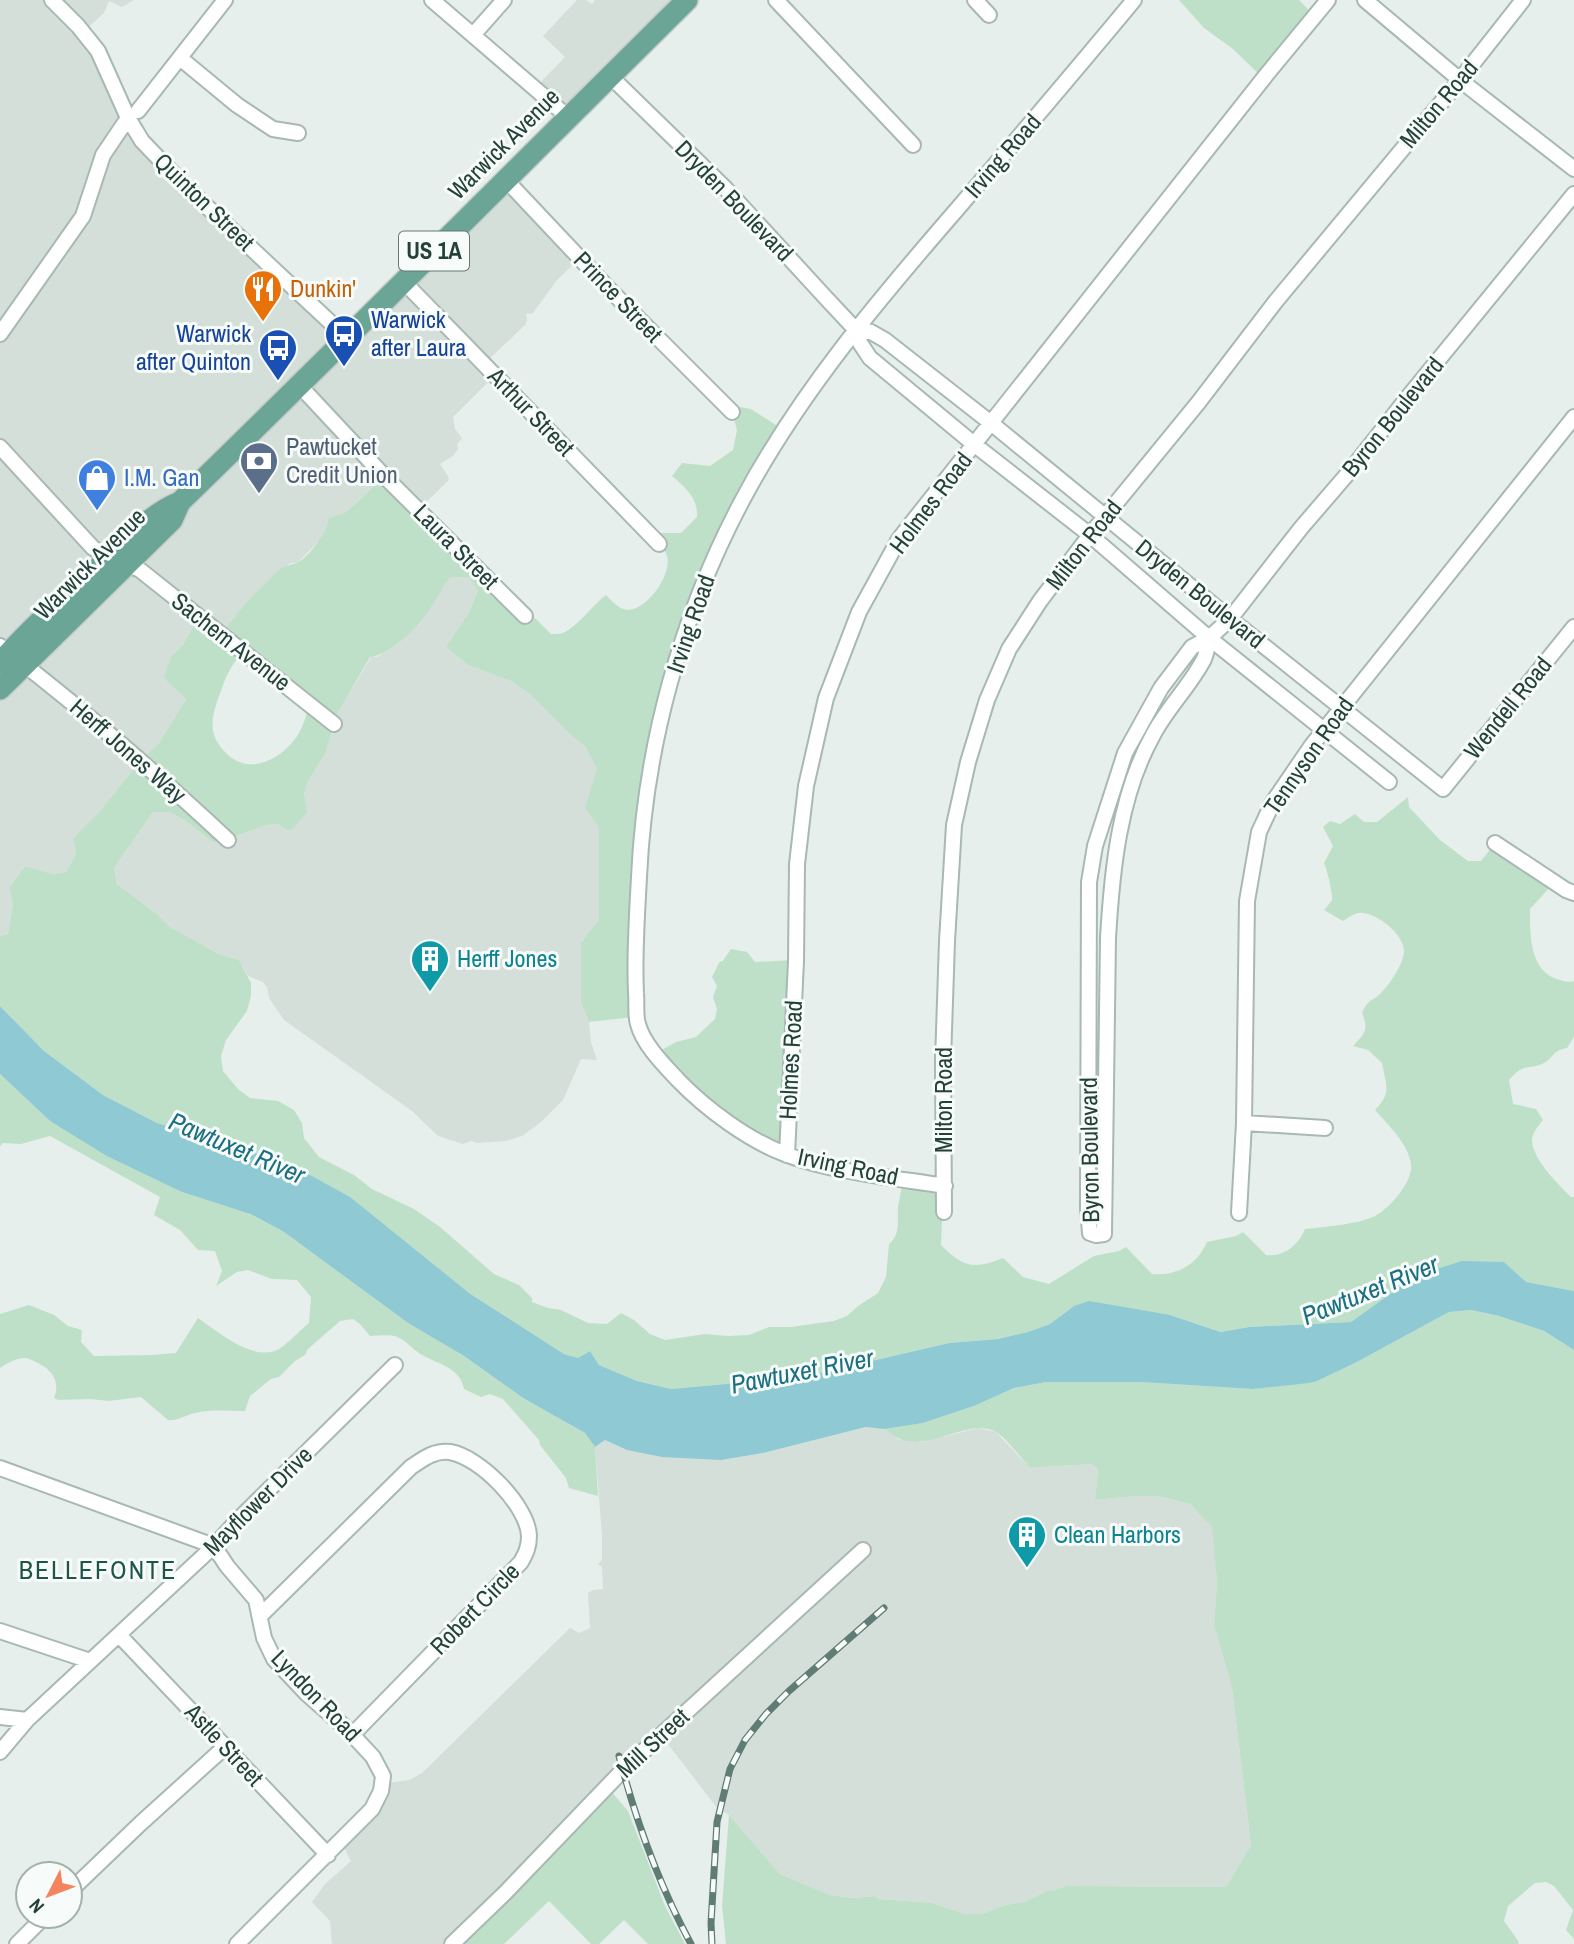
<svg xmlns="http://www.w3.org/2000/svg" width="1574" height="1944" font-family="'Archivo Narrow',sans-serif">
<rect width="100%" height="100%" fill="#e6efeb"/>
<path fill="#d4dfda" d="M0 0H134L122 7 109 1 104 13 83 32 124 124 342 335 506 180 582 256 557 280 533 313 526 314 527 320 525 325 485 363 494 376 453 417 455 429 462 438 457 444 458 449 453 456 440 464 448 476 449 480 422 506 387 473 346 512 329 518V523L319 541 298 562 290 563 222 634 196 617 192 629 184 643 171 657 165 678 186 699 159 743 141 760 99 812 73 838 76 854 66 872 53 874 25 866 9 886 13 903 8 934 0 936Z
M577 0H586L592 4 595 0H686L567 117 535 88 565 57 543 36Z
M450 577H470L478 590 469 612 446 647 468 665 511 681 530 694 568 730 584 742 600 766 599 921 581 943V1002L589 1022 591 1042 597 1060 581 1059 563 1100 540 1123 522 1136 506 1141 477 1143 471 1141 463 1144 438 1136 412 1111 284 1020 269 998 267 987 263 982 248 976 239 960 219 954 170 927 157 914 117 884 114 868 153 812H169L186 821 236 836 267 825 278 824 304 794 308 781 325 754 338 713 371 657H377L396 645 419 625Z
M871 1426 885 1429 898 1439 911 1442H923L978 1428 996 1432 1030 1468 1092 1464 1098 1468 1095 1500 1135 1496H1156L1190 1504 1213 1527 1217 1582 1214 1625 1232 1688 1251 1845 1226 1887 1066 1886 1052 1891H1046L1025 1902 1005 1905 982 1914H965L933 1903 879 1899 875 1896 853 1898 830 1895 780 1874 729 1815 717 1808 664 1739 450 1944H332L330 1921 312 1902 325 1884 351 1861 343 1846 381 1784 409 1780 422 1773 570 1628 579 1633 590 1628 588 1593 593 1590 603 1589 602 1567 598 1564 602 1560V1535L595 1447 605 1440 627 1450 721 1460 763 1453Z"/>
<path fill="#bfe0c8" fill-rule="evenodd" d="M1179 0H1299L1313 14 1263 78 1233 49 1204 28Z
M730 405 751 409 782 429 707 569 650 761 634 1017 589 1022 581 1002V943L599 920V827L585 808 597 769 586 747 570 734 530 694 511 681 468 665 446 647 469 612 478 590 469 577H450C440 592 431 609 420 623 411 634 384 657 370 657L338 713 325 754 308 781 304 794 307 812 294 828 288 830 278 824 267 825 236 836 213 842 186 821 169 812H153L114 868 117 884 157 914 170 927 219 954 239 960 251 983V996L247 1011 226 1040 221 1056 223 1071 238 1089 250 1098 278 1101 294 1110 302 1123 304 1138 319 1157 354 1175 372 1189 414 1209 440 1227 494 1274 519 1285 532 1298V1302L548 1308 561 1310 588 1323 607 1324 621 1313 634 1320 650 1334 665 1340 705 1334 728 1336 749 1335 769 1327H791L834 1321 847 1316 858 1306 878 1293 886 1277 889 1244C901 1234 897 1222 898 1207 899 1200 901 1192 902 1185L943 1190 941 1245C963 1267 973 1270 1003 1258L1023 1277 1049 1284 1094 1256 1119 1251 1126 1247 1152 1274C1177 1276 1197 1265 1207 1242L1236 1236 1243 1232 1266 1255C1285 1257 1298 1245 1305 1229 1324 1227 1359 1224 1375 1216 1390 1208 1413 1182 1411 1164 1408 1143 1388 1125 1375 1110 1392 1092 1386 1086 1382 1063L1368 1050 1353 1046C1365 1033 1369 1030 1362 1013 1369 998 1370 1003 1380 994 1389 985 1403 965 1404 952 1405 935 1378 914 1363 913 1355 912 1350 917 1343 921L1324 910C1325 909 1331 902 1332 900 1333 895 1327 869 1324 863L1333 846 1323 827 1330 821 1340 824 1355 814 1364 822H1377L1408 797 1409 807 1440 840 1468 861H1481L1495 843 1553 884 1530 909C1530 933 1529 970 1557 979 1564 981 1567 983 1574 981V1037L1567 1048C1551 1051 1554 1058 1544 1063 1527 1071 1524 1062 1509 1080L1513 1104 1536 1109 1543 1120C1539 1125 1532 1133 1532 1140 1532 1159 1559 1185 1571 1197H1574V1291L1525 1282 1504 1262 1415 1276 1351 1322 1249 1327 1222 1332 1170 1315 1074 1306 1050 1324 1028 1332 998 1339 949 1343 803 1377 671 1389 637 1381 599 1365 590 1351 578 1358 564 1354 469 1293 310 1175 237 1146 157 1123 103 1095 44 1051 0 1006V936L8 934 13 903 9 887 25 866 53 874 66 872 76 854 73 838 99 812 141 760 159 743 186 699 164 678 171 657 184 643 192 629 196 617 222 634C239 609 256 592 278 571 284 565 290 566 298 562 309 557 328 531 329 518L346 512 388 473 551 634C552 634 562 634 563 633 576 628 593 605 606 595 610 599 617 607 623 609 644 616 673 574 667 556 665 548 656 539 651 533H681L697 517C698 498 686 488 672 476L682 463 710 466 733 450 737 430ZM242 654 309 706C307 713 305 720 302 727 290 754 254 778 228 755 206 734 211 717 221 691 226 676 231 665 242 654Z
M731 949 747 952 755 962 794 960 784 1153 752 1141 658 1052 676 1042 696 1037 715 1019 717 1009 713 997 717 986 712 977 720 961 722 962Z
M0 1074 50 1121 182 1192 247 1213 284 1232 408 1323 464 1356 523 1398 585 1433 595 1447 598 1496 569 1488 566 1478 540 1445 539 1440 503 1399 490 1394 481 1397 464 1389C460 1366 435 1364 419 1353 411 1348 406 1340 397 1337 389 1334 378 1336 370 1336L360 1324 353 1319 340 1321 308 1349 305 1355 295 1361 279 1377 271 1379 250 1396 245 1411C229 1411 211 1409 195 1413 185 1415 179 1421 168 1420L141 1397 109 1401 90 1399 58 1400 54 1398C61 1380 51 1369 36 1362 34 1361 28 1358 26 1358 16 1358 7 1363 0 1368V1314L29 1305 54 1315 68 1326 82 1330 81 1342 94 1356 151 1355 176 1353 198 1318C218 1332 250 1359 275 1351 285 1347 300 1330 309 1323L311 1297 297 1280 272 1279 248 1270 237 1272 216 1286 222 1271 215 1251 198 1250 180 1230 154 1215 160 1197 50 1136 21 1144 3 1143 0 1146Z
M1471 1310 1499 1316 1544 1331 1574 1350V1939L1566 1930 1573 1910 1554 1886 1546 1882 1535 1883 1508 1906 1504 1921 1519 1942 1518 1944H726L722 1906 729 1815 780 1874 830 1895 853 1898 875 1896 879 1899 933 1903 965 1914H982L1005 1905 1025 1902 1046 1891H1052L1066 1886 1226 1887 1251 1845 1232 1688 1214 1625 1217 1582 1212 1527 1190 1504 1157 1496H1135L1095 1500 1098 1469 1092 1464 1030 1468C1023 1460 1004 1436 996 1432 963 1415 921 1464 885 1429L923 1423 974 1406 1014 1388 1046 1382H1140L1253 1389 1317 1381 1355 1363 1449 1312Z
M609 1789 628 1811 665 1906 685 1944H648L624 1920 599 1944H591L549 1901 504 1944H450Z"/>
<path fill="#8ec9d4" d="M0 1006 44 1051 103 1095 157 1123 238 1146 310 1175 350 1197 469 1293 564 1354 578 1358 590 1351 599 1365 637 1381 671 1389 803 1377 949 1343 998 1339 1028 1332 1050 1324 1074 1306 1089 1301 1170 1315 1221 1332 1249 1327 1351 1322 1415 1276 1462 1261 1504 1262 1526 1282 1574 1291V1350L1544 1331 1499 1316 1471 1310 1449 1312 1355 1363 1317 1381 1309 1383 1253 1389 1140 1382H1046L1014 1388 974 1406 923 1423 885 1429 866 1427 763 1453 721 1460 662 1457 627 1450 605 1440 595 1447 585 1433 523 1398 464 1356 408 1323 284 1232 250 1214 182 1192 107 1156 50 1121 0 1074Z"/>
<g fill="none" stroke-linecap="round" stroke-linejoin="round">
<defs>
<path id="minor" d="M52 0 78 26 98 51 128 118 142 141 187 188 347 338
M432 0 568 117
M776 0 913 145
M975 0 989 15
M1365 0 1460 80 1574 169
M473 35 504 0
M180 58 237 105 273 129 298 133
M610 76 726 189 825 297 855 329 860 343 870 358 975 445 1090 535 1209 638 1389 782
M138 111 225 0
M506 180 606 286 732 412
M403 281 659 544
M855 329 871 332 885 340 991 423 1239 626 1443 789 1574 627
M0 334 83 216 103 155 128 118
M300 386 384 476 525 616
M0 447 93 548 109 557
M127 564 140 570 334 724
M1209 638C1208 644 1207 652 1204 659 1190 686 1167 708 1153 735 1119 796 1112 870 1108 938L1104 1234 1096 1235 1090 1233 1088 1208 1089 882 1095 846 1125 753 1161 688 1192 647 1209 638 1230 619 1301 528 1350 471 1408 397 1574 194
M0 646C79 706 155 772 228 840
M1495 843 1566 890 1574 893
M1244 1123 1325 1128
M787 1155 796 961 797 864 806 786 826 698 859 612 899 539 1267 74 1328 0
M945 1186C895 1178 832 1172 785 1154 748 1140 706 1109 678 1080 664 1065 643 1044 638 1024 635 1015 637 1002 636 993 634 954 637 916 639 877 645 746 681 615 743 499 800 392 880 298 959 207 1018 138 1076 70 1134 0
M944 1212 943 1061 947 941 954 825 968 762 987 700 1009 649 1040 601 1090 535 1198 403 1276 301 1460 80 1523 0
M1239 1213 1244 1123 1247 901 1259 832 1273 802 1312 745 1574 417
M0 1468 214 1546 227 1566 256 1600 264 1638 274 1659 307 1694 347 1729 373 1757 383 1776 381 1791 372 1809 237 1944
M260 1616 411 1467C423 1459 434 1450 450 1452 480 1457 528 1506 529 1536 529 1547 526 1553 521 1562L352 1735
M0 1631 90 1661
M119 1635 328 1855
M0 1717 27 1720
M0 1752 27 1720 214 1546 238 1520 395 1365
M70 1891 141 1823 226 1746
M17 1944 45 1916
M452 1944 505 1893 623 1770 863 1550"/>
<path id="primary" d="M0 663C33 625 72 592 109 558 131 537 151 514 180 502 351 336 518 167 687 0
M0 689 172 520 180 502"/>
</defs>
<use href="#minor" stroke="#a8b8b2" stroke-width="18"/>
<use href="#primary" stroke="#c2cac8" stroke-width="24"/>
<use href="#minor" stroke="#fff" stroke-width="14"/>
<use href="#primary" stroke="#6aa596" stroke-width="21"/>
<defs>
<path id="rail" d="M619 1756C636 1821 659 1885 691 1944
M712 1944 711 1923 717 1822 730 1769 745 1740 766 1714 789 1691 884 1608"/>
</defs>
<use href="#rail" stroke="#5f7d75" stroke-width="7"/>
<use href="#rail" stroke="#f7fbf9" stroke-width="4.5" stroke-dasharray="13" stroke-linecap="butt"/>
</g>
<defs>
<symbol id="restaurant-pin" viewBox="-11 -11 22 30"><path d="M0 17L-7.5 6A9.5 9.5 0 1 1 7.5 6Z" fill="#e8710a" stroke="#f7fbf9"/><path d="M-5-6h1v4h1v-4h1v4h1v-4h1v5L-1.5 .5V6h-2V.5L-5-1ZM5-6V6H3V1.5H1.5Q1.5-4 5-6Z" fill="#fff"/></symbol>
<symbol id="bus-pin" viewBox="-11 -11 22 30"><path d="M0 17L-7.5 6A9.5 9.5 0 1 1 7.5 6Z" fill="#1a4fb4" stroke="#f7fbf9"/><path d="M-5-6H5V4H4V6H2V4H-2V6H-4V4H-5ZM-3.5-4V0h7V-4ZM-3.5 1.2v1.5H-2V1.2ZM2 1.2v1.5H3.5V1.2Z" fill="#fff"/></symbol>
<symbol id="bank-pin" viewBox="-11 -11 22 30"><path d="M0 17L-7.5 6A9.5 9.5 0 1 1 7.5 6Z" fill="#5c6f8a" stroke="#f7fbf9"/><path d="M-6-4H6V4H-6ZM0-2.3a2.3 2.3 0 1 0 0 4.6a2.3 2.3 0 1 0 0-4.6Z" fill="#fff"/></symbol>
<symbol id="shop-pin" viewBox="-11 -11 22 30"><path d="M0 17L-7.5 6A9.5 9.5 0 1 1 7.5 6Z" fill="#3f7fe0" stroke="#f7fbf9"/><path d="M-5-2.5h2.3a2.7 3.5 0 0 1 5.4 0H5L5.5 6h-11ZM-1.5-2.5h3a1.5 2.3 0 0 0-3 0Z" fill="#fff"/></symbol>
<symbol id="building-pin" viewBox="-11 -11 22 30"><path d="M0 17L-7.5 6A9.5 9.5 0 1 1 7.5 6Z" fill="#0f9aa8" stroke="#f7fbf9"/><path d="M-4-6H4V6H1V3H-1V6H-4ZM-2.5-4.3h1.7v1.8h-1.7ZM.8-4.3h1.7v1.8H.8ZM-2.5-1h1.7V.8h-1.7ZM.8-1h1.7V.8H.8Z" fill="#fff"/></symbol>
</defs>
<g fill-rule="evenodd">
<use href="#restaurant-pin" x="241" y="267" width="44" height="60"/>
<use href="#bus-pin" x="322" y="312" width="44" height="60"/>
<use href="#bus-pin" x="256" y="326" width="44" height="60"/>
<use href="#bank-pin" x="237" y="439" width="44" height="60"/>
<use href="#shop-pin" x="75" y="456" width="44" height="60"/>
<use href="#building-pin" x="408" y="937" width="44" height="60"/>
<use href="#building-pin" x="1005" y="1513" width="44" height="60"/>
</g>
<g text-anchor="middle" stroke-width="6" stroke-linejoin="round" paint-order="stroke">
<rect fill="#f7fbf9" stroke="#637a73" stroke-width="2" x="399" y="231.5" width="70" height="39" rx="5"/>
<g font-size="23" font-weight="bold" fill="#24423a">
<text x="434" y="259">US 1A</text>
</g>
<g font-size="24" fill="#24423a" stroke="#f7fbf9">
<text transform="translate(1439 104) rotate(-50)" y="8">Milton Road</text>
<text transform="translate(504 144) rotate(-45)" y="8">Warwick Avenue</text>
<text transform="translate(1003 156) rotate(-49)" y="8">Irving Road</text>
<text transform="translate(734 201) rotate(46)" y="8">Dryden Boulevard</text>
<text transform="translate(204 202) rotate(44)" y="8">Quinton Street</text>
<text transform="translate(618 297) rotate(46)" y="8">Prince Street</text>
<text transform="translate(531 412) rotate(46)" y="8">Arthur Street</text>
<text transform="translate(1393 417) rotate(-51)" y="8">Byron Boulevard</text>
<text transform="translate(931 503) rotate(-53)" y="8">Holmes Road</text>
<text transform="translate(1084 545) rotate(-52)" y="8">Milton Road</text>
<text transform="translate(456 547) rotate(45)" y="8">Laura Street</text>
<text transform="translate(90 564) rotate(-45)" y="8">Warwick Avenue</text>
<text transform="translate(1200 594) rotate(39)" y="8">Dryden Boulevard</text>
<text transform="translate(691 624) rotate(-71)" y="8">Irving Road</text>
<text transform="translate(231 642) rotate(38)" y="8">Sachem Avenue</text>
<text transform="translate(1508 708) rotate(-51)" y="8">Wendell Road</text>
<text transform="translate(128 751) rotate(41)" y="8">Herff Jones Way</text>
<text transform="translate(1309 756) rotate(-55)" y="8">Tennyson Road</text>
<text transform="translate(791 1060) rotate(-87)" y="8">Holmes Road</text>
<text transform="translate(944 1100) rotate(-90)" y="8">Milton Road</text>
<text transform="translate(1090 1150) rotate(-91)" y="8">Byron Boulevard</text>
<text transform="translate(848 1167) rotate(12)" y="8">Irving Road</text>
<text transform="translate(258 1501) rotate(-45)" y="8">Mayflower Drive</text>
<text transform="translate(475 1609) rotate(-46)" y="8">Robert Circle</text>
<text transform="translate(316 1696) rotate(46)" y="8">Lyndon Road</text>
<text transform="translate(653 1743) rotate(-43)" y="8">Mill Street</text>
<text transform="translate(224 1745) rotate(47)" y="8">Astle Street</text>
</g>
<g font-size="24" fill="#c56008" stroke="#f7fbf9" text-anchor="start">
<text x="290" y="297">Dunkin'</text>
</g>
<g font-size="24" fill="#164399" stroke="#f7fbf9" text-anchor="start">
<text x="371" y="328">Warwick<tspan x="371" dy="28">after Laura</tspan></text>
<text x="251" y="342" text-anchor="end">Warwick<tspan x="251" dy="28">after Quinton</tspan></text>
</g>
<g font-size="24" fill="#4e5e75" stroke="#f7fbf9" text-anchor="start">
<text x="286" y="455">Pawtucket<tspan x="286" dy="28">Credit Union</tspan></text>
</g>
<g font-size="24" fill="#366cbe" stroke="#f7fbf9" text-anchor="start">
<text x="124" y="486">I.M. Gan</text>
</g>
<g font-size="24" fill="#0d838f" stroke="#f7fbf9" text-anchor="start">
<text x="457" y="967">Herff Jones</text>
<text x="1054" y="1543">Clean Harbors</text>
</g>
<g font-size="26" font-style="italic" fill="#1c6f80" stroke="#f7fbf9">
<text transform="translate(237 1148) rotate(23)" y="9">Pawtuxet River</text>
<text transform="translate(1370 1290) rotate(-22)" y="9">Pawtuxet River</text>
<text transform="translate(802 1371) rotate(-11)" y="9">Pawtuxet River</text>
</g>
<g font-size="26" letter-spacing="2" fill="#1f5548" stroke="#f7fbf9">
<text x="98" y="1579">BELLEFONTE</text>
</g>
</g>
<g transform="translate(49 1895) rotate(228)"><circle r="33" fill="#f7fbf9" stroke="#a3b1ad" stroke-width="2"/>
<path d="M0-5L12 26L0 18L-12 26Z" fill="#f4845f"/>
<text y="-10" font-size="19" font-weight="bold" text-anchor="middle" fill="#24423a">N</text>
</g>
</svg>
